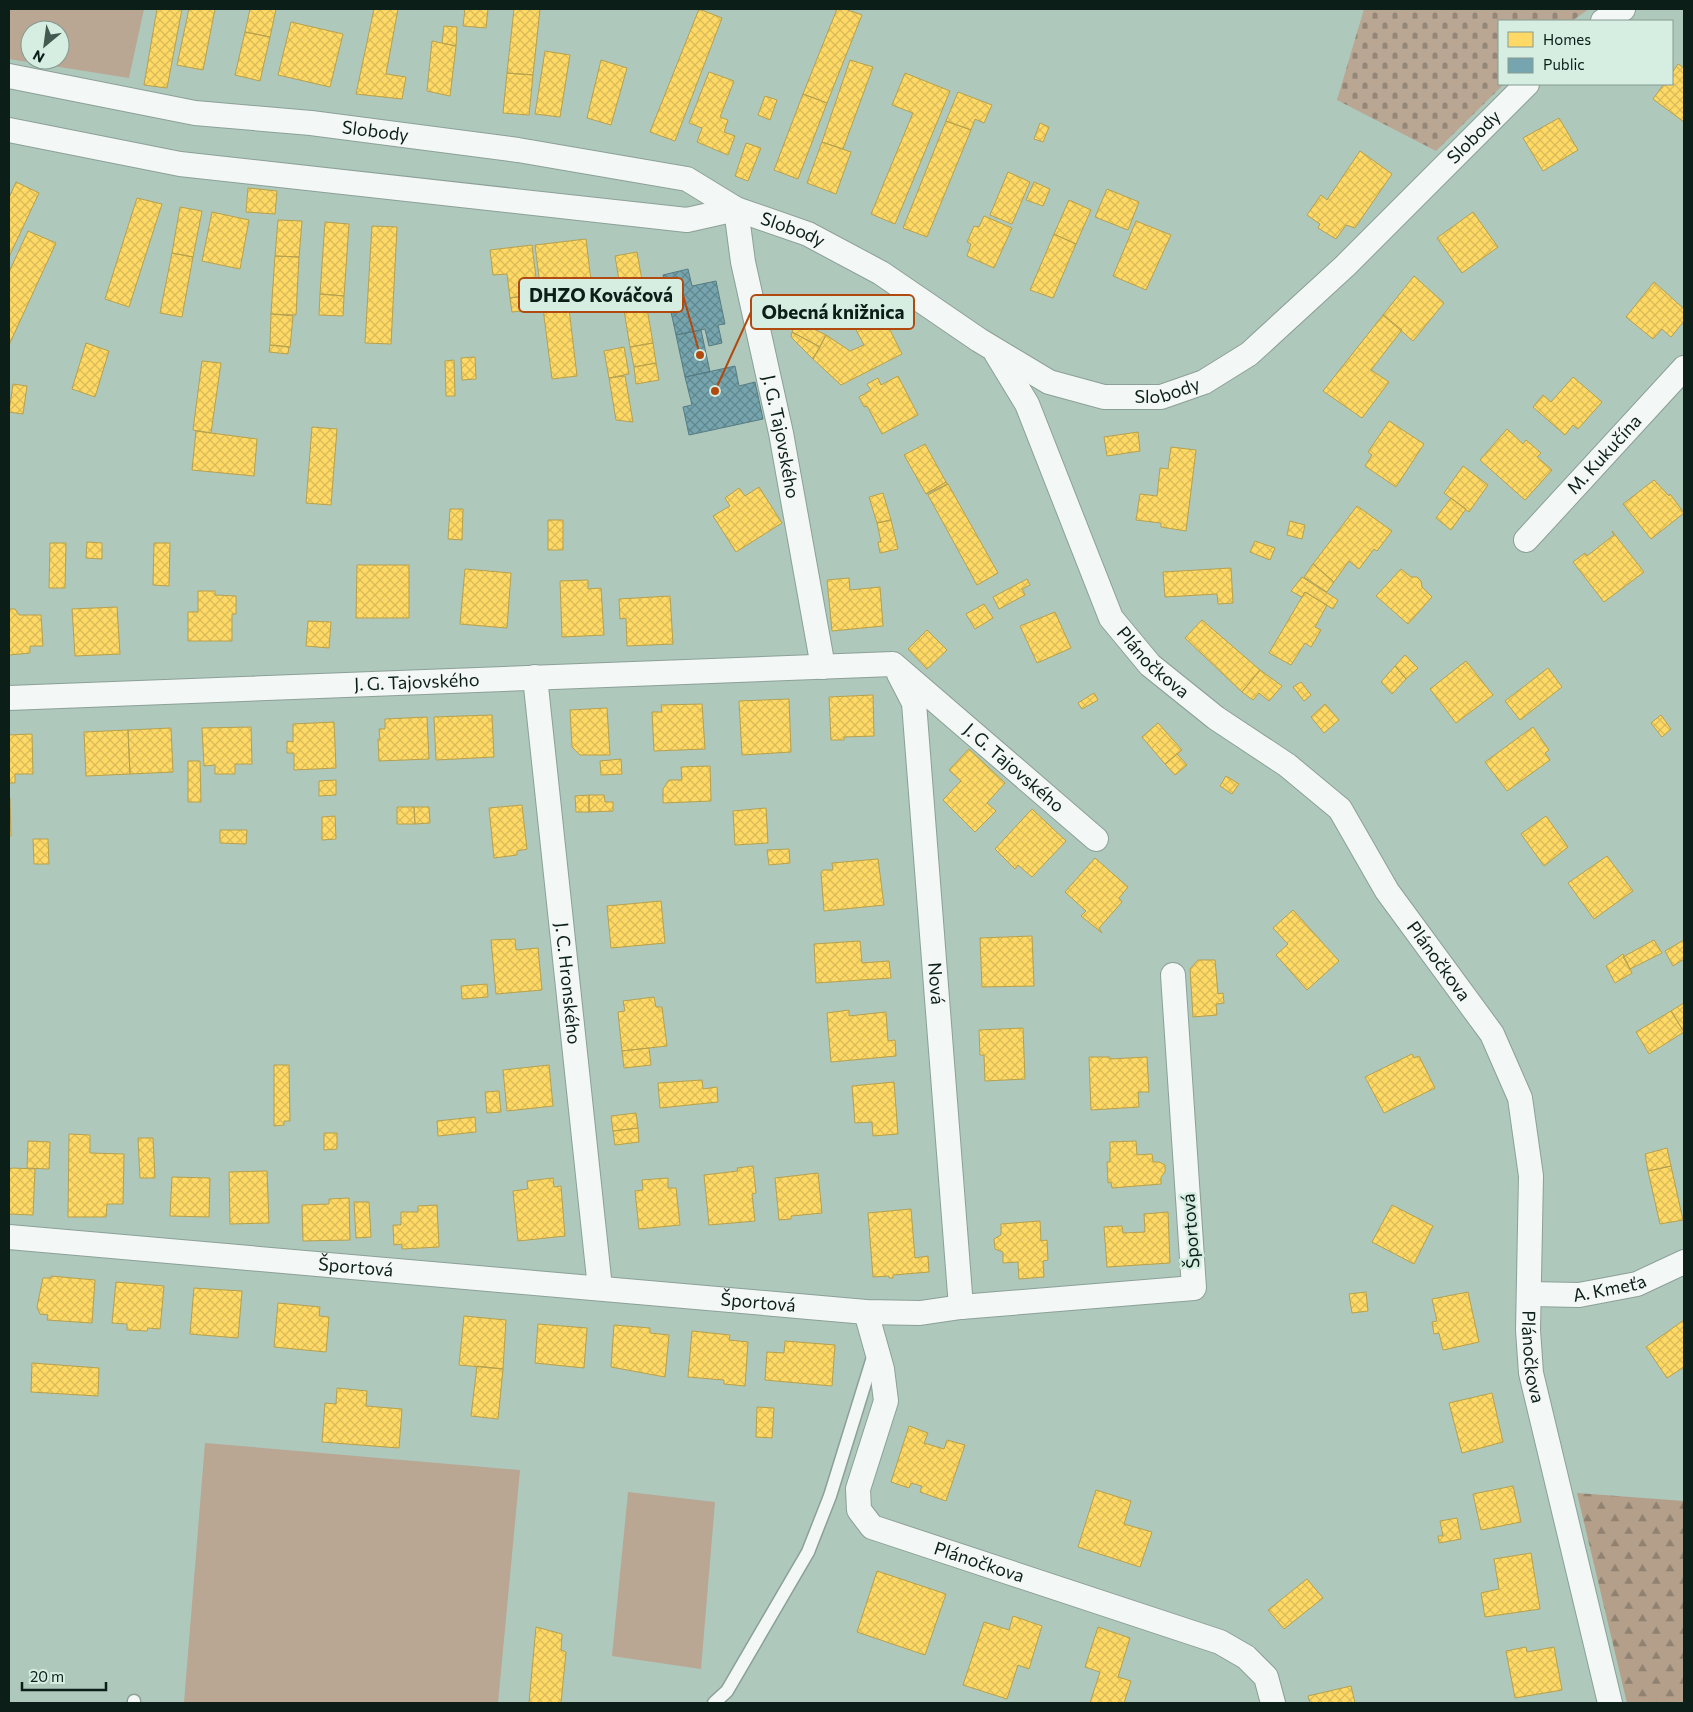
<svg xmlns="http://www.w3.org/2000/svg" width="1693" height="1712" font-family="Commissioner,sans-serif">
<defs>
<pattern id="forest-firs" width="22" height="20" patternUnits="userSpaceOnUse" patternTransform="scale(1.25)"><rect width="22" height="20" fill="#b39f8a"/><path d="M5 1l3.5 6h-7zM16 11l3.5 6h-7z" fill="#908170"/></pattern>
<pattern id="cemetery-stones" width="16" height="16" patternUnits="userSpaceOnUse" patternTransform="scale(1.25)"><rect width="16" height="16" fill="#b9a693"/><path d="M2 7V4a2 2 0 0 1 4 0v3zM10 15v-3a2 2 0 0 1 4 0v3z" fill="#958777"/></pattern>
<pattern id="homes-cross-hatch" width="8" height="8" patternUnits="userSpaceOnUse" patternTransform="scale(1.25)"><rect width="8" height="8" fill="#ffd966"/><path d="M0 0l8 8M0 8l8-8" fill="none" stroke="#d9ba58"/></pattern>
<pattern id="public-cross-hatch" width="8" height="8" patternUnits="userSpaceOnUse" patternTransform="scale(1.25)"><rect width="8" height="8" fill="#76a5af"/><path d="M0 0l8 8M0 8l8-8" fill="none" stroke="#5f868d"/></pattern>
</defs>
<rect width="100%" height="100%" fill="#aec8bc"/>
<path fill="url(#forest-firs)" d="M1577 1493 1684 1501V1703H1627Z"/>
<path fill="url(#cemetery-stones)" d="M1364 9H1589L1572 21H1499V84H1504L1436 151 1337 100Z"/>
<path fill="#b9a693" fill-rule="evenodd" d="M9 9H144L129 78 9 59ZM30 30H60V60H30Z
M205 1443 520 1470 498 1703H184Z
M628 1492 715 1502 701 1669 612 1656Z"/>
<path fill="url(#homes-cross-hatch)" stroke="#b6a14e" d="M157 9H182L167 88 144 85Z
M189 9H215L203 70 177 65Z
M250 9H276L270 37 245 32Z
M374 9H398L386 74 406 77 402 99 356 94Z
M465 9H488L486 28 463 26Z
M514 9H540L533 75 507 73Z
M699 9 722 18 675 141 650 132Z
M837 9H845L862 15 827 103 803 94Z
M291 22 343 34 330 87 278 75Z
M444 26 457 27 456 46 442 43Z
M245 32 270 37 260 81 235 75Z
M432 41 456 46 450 96 427 91Z
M545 51 570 55 560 117 535 114Z
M601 60 627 68 611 125 587 118Z
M850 60 873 67 843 149 822 142Z
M1678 64 1684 68V122L1653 99 1664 84H1672V73Z
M709 72 734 81 720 117 728 120 724 132 735 136 728 155 697 142 702 128 689 123Z
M507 73 533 75 529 115 503 113Z
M905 73 950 91 895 224 871 214 913 113 892 105Z
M958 92 992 105 984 123 975 119 971 130 946 121Z
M803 94 827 103 798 179 774 170Z
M765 96 777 100 770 120 758 115Z
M1559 118 1578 150 1543 171 1523 138Z
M946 121 971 130 927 237 903 228Z
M1040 123 1049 127 1043 142 1034 139Z
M822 142 851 152 836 194 807 183Z
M746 143 761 148 748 181 735 176Z
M1360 151 1392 174 1355 228 1346 225 1336 239 1318 228 1320 224 1307 215 1321 195 1327 200Z
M1008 172 1030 182 1012 224 990 215Z
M16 182 39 193 9 257V198Z
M1034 182 1050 189 1043 206 1026 200Z
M248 188 277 191 275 214 246 212Z
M1107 189 1139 202 1128 230 1095 217Z
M137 198 162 204 129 307 105 299Z
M1069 200 1091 210 1076 244 1054 234Z
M180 207 202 211 193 257 172 253Z
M212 212 249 220 240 269 202 261Z
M1473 212 1498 247 1462 273 1437 238Z
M984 216 1012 228 994 268 967 256 971 244 967 242 974 226 979 227Z
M278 220 302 221 299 257 275 256Z
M1136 221 1171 235 1146 290 1113 276Z
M325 222 349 224 344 296 320 294Z
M372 226 397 227 391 344 365 343Z
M28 231 56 243 9 345V272Z
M1054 234 1076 244 1053 298 1030 290Z
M586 239 591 281 566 284 577 376 552 379 535 245Z
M532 245 538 294 510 298 507 274 493 275 490 250Z
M637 252 653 343 630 347 615 256Z
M172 253 193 257 182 317 160 313Z
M275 256 299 257 296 315 271 314Z
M1414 276 1444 303 1413 341 1383 315Z
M1654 282 1684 309V321L1671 337 1662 329 1653 339 1626 317Z
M320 294 344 296 343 316 319 315Z
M538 294 540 309 512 312 510 298Z
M881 312 902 354 841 385 813 359 826 335 850 351 864 345 854 326Z
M271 314 293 316 290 347 270 345Z
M1383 315 1402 330 1371 370 1389 382 1362 418 1323 391Z
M797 321 826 335 820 347 792 332Z
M792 332 820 347 813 359 791 337Z
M86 343 109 351 95 397 72 389Z
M653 343 656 363 634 367 630 347Z
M270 345 289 347 288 354 269 352Z
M624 347 629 374 609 378 604 351Z
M475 357 476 379 462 380 461 358Z
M454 360 455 396H446L445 361Z
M202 361 221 363 211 433 193 430Z
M656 363 659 380 636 384 634 367Z
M625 376 633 422 616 420 609 378Z
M898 376 918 415 882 434 867 406 864 407 859 397 871 390 867 384 878 378 881 385Z
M1573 377 1602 402 1578 429 1573 425 1565 435 1533 407 1543 395 1551 402Z
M13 384 27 386 23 414 9 412Z
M1389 421 1424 444 1396 487 1365 466 1372 455 1368 452Z
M312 427 337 429 331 505 306 503Z
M1507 429 1523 444 1526 440 1541 453 1537 457 1552 470 1525 500 1480 460Z
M196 431 257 439 254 476 192 470Z
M1138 432 1140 451 1107 456 1104 437Z
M925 444 946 482 926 494 904 455Z
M1171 447 1196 450 1186 531 1161 527V523L1136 520 1140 494 1157 496 1160 468 1168 469Z
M1463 466 1488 485 1469 512 1444 493Z
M1654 480 1669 496 1670 494 1684 513 1651 539 1623 504Z
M946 482 948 484 926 494Z
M948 484 998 573 977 585 928 495Z
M759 487 782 523 736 552 713 516 730 506 725 498 739 488 745 496Z
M883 493 891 520 877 523 869 497Z
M1451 498 1466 509 1451 530 1436 518Z
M1357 506 1392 531 1377 551 1374 549 1359 569 1349 561 1334 582 1313 564Z
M450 509H463L462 540 448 539Z
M548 520H563V550H548Z
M891 520 898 549 880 553 878 542H881L877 523Z
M1290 521 1305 525 1302 539 1287 535Z
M1612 531 1644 572 1604 602 1573 562 1585 553 1587 556 1614 535Z
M1255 541 1275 548 1270 560 1250 552Z
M87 542 102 543V559L86 558Z
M50 543H66L65 588H49Z
M154 543H170L169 586 153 585Z
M1313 564 1334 582 1327 592 1304 577Z
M357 565H409V618H356Z
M1231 568 1233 603 1218 604 1217 594 1165 597 1163 572Z
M465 569 511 573 507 628 460 624Z
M1401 569 1411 577H1417L1421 581 1422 587 1432 597 1408 624 1376 596Z
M1302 577 1338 600 1333 609 1305 592 1302 597 1291 591Z
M849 578 850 590 880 587 883 626 832 631 827 580Z
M1027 579 1030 585 1022 589 1025 595 999 609 993 597Z
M588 580V589L601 588 604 635 562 637 560 581Z
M198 591H215V595L236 596V614H232V641H188V612H198Z
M1305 592 1327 605 1315 627 1321 630 1311 647 1305 643 1291 665 1269 653Z
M670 596 673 644 627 646 626 618 620 619 619 599Z
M984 604 993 618 975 629 966 614Z
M117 607 120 654 75 656 72 609Z
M9 609H15L19 615H41L43 646H30V653L9 655Z
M1055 612 1071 648 1037 663 1020 626Z
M1202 620 1260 670 1242 692 1185 638Z
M308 621 331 622 329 648 306 646Z
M927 630 947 650 927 669 908 649Z
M1405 655 1418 668 1406 679 1395 666Z
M1466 661 1493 695 1456 723 1430 689Z
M1395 666 1406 679 1392 694 1381 682Z
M1548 668 1562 687 1520 720 1505 701Z
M1260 670 1282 686 1269 701 1259 693 1253 700 1242 692Z
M1301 682 1311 695 1304 701 1293 687Z
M1094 693 1098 700 1082 709 1078 703Z
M873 695 874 736 844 737V740H831L829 697Z
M789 699 791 752 742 755 739 701Z
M702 704 705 749 654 751 652 712H662L661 705Z
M1325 704 1339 720 1324 733 1311 717Z
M607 708 610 755H580L572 747 570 710Z
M492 715 494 757 436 760 434 717Z
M1661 715 1671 729 1662 737 1651 723Z
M427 717 429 759 379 761 378 739H380L379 729H385V719Z
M334 722 336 768 294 770V753H287V741L293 742V724Z
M1158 723 1182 750 1165 764 1142 737Z
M251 727 252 764H235V774H215V765L204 766 202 728Z
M1533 727 1549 750 1545 753 1550 760 1507 791 1485 762Z
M171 728 173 772 130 774 128 730Z
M128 730 130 774 86 776 84 732Z
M32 734 33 774H15V783H9V735Z
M969 749 1005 783 987 803 996 811 975 832 943 800 961 781 949 770Z
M1177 754 1187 765 1175 775 1165 764Z
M621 759 622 774 601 775 600 761Z
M188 761H200L201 802H188Z
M710 766 711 801 663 803V789L669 780H682L681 767Z
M1226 776 1239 784 1232 794 1220 786Z
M336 780V795L319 796V781Z
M589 795V812H576L575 796Z
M589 795H604L605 802H613V811L589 812Z
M9 798H10L11 836H9Z
M522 805 527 849 517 851V855L494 858 489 808Z
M397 807H414L415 824H397Z
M414 807H429L430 823 415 824Z
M766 808 768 843 735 845 733 811Z
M1032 809 1066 841 1032 877 1018 865 1015 869 995 849Z
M335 816 336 839 322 840V817Z
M1546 816 1568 847 1544 866 1521 834Z
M220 830H247L246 844 220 843Z
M33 839H48L49 864H34Z
M789 849 790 863 769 865 767 850Z
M1607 856 1633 891 1594 919 1568 883Z
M1095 858 1128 887 1119 898 1122 902 1099 928 1102 933 1081 916 1086 911 1065 892Z
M878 859 884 905 824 911 821 873 823 870H833L832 863Z
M661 901 665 943 611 948 607 906Z
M1293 910 1339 961 1307 990 1276 955 1288 944 1273 928Z
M1032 936 1034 986 982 987 980 938Z
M515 939 516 950 538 948 542 990 496 994 491 940Z
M1654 940 1662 953 1630 969 1623 957Z
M1684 940V959L1673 966 1665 951Z
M860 941 862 963 889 961 891 978 816 983 814 944Z
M1623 954 1632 973 1615 983 1606 966Z
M1198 960H1215L1218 994 1223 993 1224 1003 1216 1004 1217 1015 1193 1017 1190 969Z
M487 984 488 997 462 999 461 986Z
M654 997 656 1007H662L667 1046 622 1051 618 1012 625 1011 623 1001Z
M1684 1003V1032L1671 1011Z
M849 1010V1016L886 1012 888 1041 895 1040 896 1056 831 1062 827 1013Z
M1671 1011 1684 1032 1649 1054 1636 1032Z
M1023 1028 1025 1079 985 1081 984 1055H980L979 1030Z
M649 1048 651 1065 624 1068 622 1051Z
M1412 1054 1414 1058 1419 1056 1435 1088 1384 1113 1365 1077Z
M1089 1057H1110V1059L1147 1057 1149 1092H1138L1139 1107 1091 1110Z
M274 1065H289L290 1121H284V1125L274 1126Z
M549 1065 553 1106 507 1111 503 1070Z
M702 1080 703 1089 717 1087 718 1102 660 1108 658 1083Z
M894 1082 898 1134 873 1136 872 1122 855 1123 852 1086Z
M499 1091 501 1112 487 1113 485 1092Z
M636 1113 638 1128 613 1131 611 1116Z
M475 1117 476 1132 438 1136 437 1121Z
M638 1128 639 1142 615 1145 613 1131Z
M324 1133H337V1149L324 1150Z
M69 1134 90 1135V1153L124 1154 123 1204H107L106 1217H68Z
M138 1138H153L155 1178H140Z
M28 1141 50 1142 49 1169 27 1168Z
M1136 1141 1137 1155 1152 1154 1153 1162H1159L1165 1165V1172L1161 1177V1184L1112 1188 1111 1182 1108 1183 1107 1162H1110V1142Z
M1667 1148 1671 1166 1648 1171 1645 1154Z
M753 1166 756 1193 752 1194 755 1221 709 1225 704 1175 738 1171 737 1168Z
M1671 1166 1683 1220 1660 1224 1648 1171Z
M13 1168 35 1169 33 1215 9 1214V1169Z
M267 1171 269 1223 230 1224 229 1172Z
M818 1173 822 1213 791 1216V1219L779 1220 775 1178Z
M172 1177 210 1178 209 1217 170 1216Z
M553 1178 554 1187 561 1186 565 1236 518 1241 513 1191 528 1189 527 1181Z
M668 1178V1188H676L680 1225 639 1229 635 1191 643 1190 642 1180Z
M349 1198 350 1240 303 1241 302 1205 329 1204V1199Z
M354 1202H369L371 1237 356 1238Z
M437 1205 439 1247 402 1249V1244L394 1245 393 1225H401V1212H418V1206Z
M1392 1205 1433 1226 1414 1264 1372 1242Z
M911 1209 915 1258 928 1256 929 1272 893 1275V1278H889V1276L873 1277 868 1213Z
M1168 1212 1170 1263 1107 1267 1104 1227 1122 1226 1123 1233 1145 1232 1144 1214Z
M1040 1221 1041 1241 1047 1240 1048 1260 1043 1261 1044 1277 1019 1279 1018 1262 1003 1263V1252L995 1249 994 1239 1001 1235V1224Z
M51 1276 95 1280 92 1323 47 1320 48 1315 40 1314 37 1307 43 1278H51Z
M116 1282 164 1286 160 1329 148 1328 147 1331 127 1330V1324L112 1323Z
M194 1288 242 1291 238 1338 190 1334Z
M1366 1292 1368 1311 1352 1313 1349 1294Z
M1468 1292 1479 1342 1443 1350 1439 1333 1434 1334 1432 1322 1437 1321 1432 1299Z
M278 1303 320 1307 319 1316 329 1317 326 1352 274 1347Z
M464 1316 506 1320 503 1369 459 1365Z
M1684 1320V1367L1667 1378 1646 1347Z
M538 1324 587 1328 584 1368 535 1363Z
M614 1325 650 1328V1333L669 1335 665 1377 611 1367Z
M692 1331 730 1335 729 1340 748 1342 745 1386 724 1384V1380L688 1377Z
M785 1341 835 1345 832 1386 765 1380 767 1352 784 1353Z
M32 1363 99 1368 98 1396 31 1392Z
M477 1366 503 1369 498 1419 471 1416Z
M337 1388 367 1391 366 1406 402 1409 399 1448 322 1442 325 1403 336 1404Z
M1492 1393 1503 1442 1462 1453 1449 1403Z
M757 1407 774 1408 772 1438 756 1437Z
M909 1426 928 1433 924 1443 944 1449 947 1440 965 1445 946 1501 920 1492 922 1486 911 1483 909 1488 891 1482Z
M1513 1486 1521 1522 1481 1530 1473 1494Z
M1096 1490 1131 1501 1124 1524 1152 1532 1140 1567 1078 1547Z
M1457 1518 1461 1539 1439 1543 1438 1536H1443L1440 1521Z
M1531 1553 1540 1609 1485 1617 1481 1593 1499 1589 1494 1559Z
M877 1571 946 1594 925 1655 857 1632Z
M1307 1579 1323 1598 1284 1629 1268 1610Z
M1013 1616 1042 1626 1029 1669 1018 1665 1007 1699 963 1685 984 1622 1009 1630Z
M536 1627 562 1634 561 1650 566 1652 561 1703H529Z
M1098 1627 1130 1638 1118 1677 1131 1681 1124 1703H1090L1100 1672 1085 1667Z
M1526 1647 1527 1652 1554 1647 1562 1690 1515 1698 1506 1651Z
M1351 1686 1355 1703H1310L1308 1696Z"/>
<path fill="url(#public-cross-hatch)" stroke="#567c81" d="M688 269 692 286 716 281 725 324 718 325 722 343 709 346 705 329 676 335 663 275Z
M701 330 710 372 685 377 676 335Z
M735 366 739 386 755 382 763 419 689 435 683 407 692 405 685 377Z"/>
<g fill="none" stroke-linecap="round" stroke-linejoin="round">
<defs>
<path id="lane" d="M134 1703V1701
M714 1703 727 1691 808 1552 830 1496 874 1354"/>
<g id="street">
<path d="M1603 21 1623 9"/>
<path id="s1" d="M9 76 195 113 311 123 518 150 687 179 736 209 743 262 781 433 823 667"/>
<path id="s2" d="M9 130 180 164 687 220 736 209 808 234 881 273 979 340 1049 382 1104 397H1161L1204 382 1249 354 1345 266 1527 84"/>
<path id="s3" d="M996 353 1027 404 1111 618 1150 665 1216 718 1287 765 1340 809 1387 891 1492 1034 1520 1098 1531 1176 1528 1330 1531 1373 1610 1703"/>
<path id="s4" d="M1526 540 1684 368"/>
<path id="s5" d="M899 674 914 703 961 1307"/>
<path id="s6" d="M535 677 600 1288"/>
<path id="s7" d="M9 698 893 664 1096 839"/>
<path id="s8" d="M9 1237 866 1312 920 1313 961 1307 1194 1288 1173 975"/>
<path id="s9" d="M1530 1294 1579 1295 1637 1284 1684 1262"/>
<path id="s10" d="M866 1312 882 1369 886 1401 858 1489 859 1510 872 1527 1220 1642 1246 1657 1266 1677 1273 1703"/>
</g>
</defs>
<use href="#lane" stroke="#8ca098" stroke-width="15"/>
<use href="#street" stroke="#8ca098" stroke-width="26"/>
<use href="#lane" stroke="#f3f7f5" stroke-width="12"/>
<use href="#street" stroke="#f3f7f5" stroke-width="24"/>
</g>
<g text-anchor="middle" stroke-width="5" stroke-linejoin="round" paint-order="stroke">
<g font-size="18" fill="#0b1e17" stroke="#d6ede2">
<text dy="6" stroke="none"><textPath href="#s1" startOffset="371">Slobody</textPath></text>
<text dy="6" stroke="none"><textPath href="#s2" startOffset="1619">Slobody</textPath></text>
<text dy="6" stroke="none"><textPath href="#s2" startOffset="795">Slobody</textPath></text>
<text dy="6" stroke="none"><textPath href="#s2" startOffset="1215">Slobody</textPath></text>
<text dy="6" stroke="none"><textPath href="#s1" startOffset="976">J. G. Tajovského</textPath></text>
<text dy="6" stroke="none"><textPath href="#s4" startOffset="116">M. Kukučína</textPath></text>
<text dy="6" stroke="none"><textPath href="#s3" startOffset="351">Plánočkova</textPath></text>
<text dy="6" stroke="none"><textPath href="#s7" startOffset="408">J. G. Tajovského</textPath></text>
<text dy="6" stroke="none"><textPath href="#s7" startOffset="1044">J. G. Tajovského</textPath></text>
<text dy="6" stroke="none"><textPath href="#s3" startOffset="771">Plánočkova</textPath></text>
<text dy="6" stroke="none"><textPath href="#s6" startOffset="308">J. C. Hronského</textPath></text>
<text dy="6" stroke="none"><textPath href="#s5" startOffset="314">Nová</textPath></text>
<text transform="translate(1191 1231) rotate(-94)" y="6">Športová</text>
<text dy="6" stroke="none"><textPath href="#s8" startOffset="348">Športová</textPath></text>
<text dy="6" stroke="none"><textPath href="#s9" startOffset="80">A. Kmeťa</textPath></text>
<text dy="6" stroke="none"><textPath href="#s8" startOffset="752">Športová</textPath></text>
<text dy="6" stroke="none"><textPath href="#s3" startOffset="1191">Plánočkova</textPath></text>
<text dy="6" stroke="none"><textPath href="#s10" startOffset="339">Plánočkova</textPath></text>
</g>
</g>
<path fill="none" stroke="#b14a0f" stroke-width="2" d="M700 355L683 295M715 391L751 312"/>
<g fill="#b14a0f" stroke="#d6ede2" stroke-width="2">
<circle cx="700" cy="355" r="5"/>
<circle cx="715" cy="391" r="5"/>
</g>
<g fill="#d6ede2" stroke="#b14a0f" stroke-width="2">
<rect x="519" y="278" width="164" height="34" rx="5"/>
<rect x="751" y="295" width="163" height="34" rx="5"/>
</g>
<g font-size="19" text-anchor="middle" font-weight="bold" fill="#0b1e17">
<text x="601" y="302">DHZO Kováčová</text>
<text x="833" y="319">Obecná knižnica</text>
</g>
<rect width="1693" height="1712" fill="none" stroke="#0b1e17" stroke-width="20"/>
<rect x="1498" y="20" width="175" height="65" fill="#d6ede2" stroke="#859a91"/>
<rect x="1508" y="32" width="25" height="15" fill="#ffd966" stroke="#859a91"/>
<text x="1543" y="45" font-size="15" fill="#0b1e17">Homes</text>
<rect x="1508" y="58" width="25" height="15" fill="#76a5af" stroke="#859a91"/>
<text x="1543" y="70" font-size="15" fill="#0b1e17">Public</text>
<g transform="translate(45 45) rotate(209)"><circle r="24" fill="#d6ede2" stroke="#859a91"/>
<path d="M0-4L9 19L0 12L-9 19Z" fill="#445a51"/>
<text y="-8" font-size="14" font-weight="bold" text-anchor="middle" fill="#0b1e17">N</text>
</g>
<path d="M22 1682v8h84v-8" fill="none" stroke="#0b1e17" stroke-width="2.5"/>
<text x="30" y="1682" font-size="15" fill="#0b1e17" stroke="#d6ede2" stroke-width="4" paint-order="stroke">20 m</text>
</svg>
